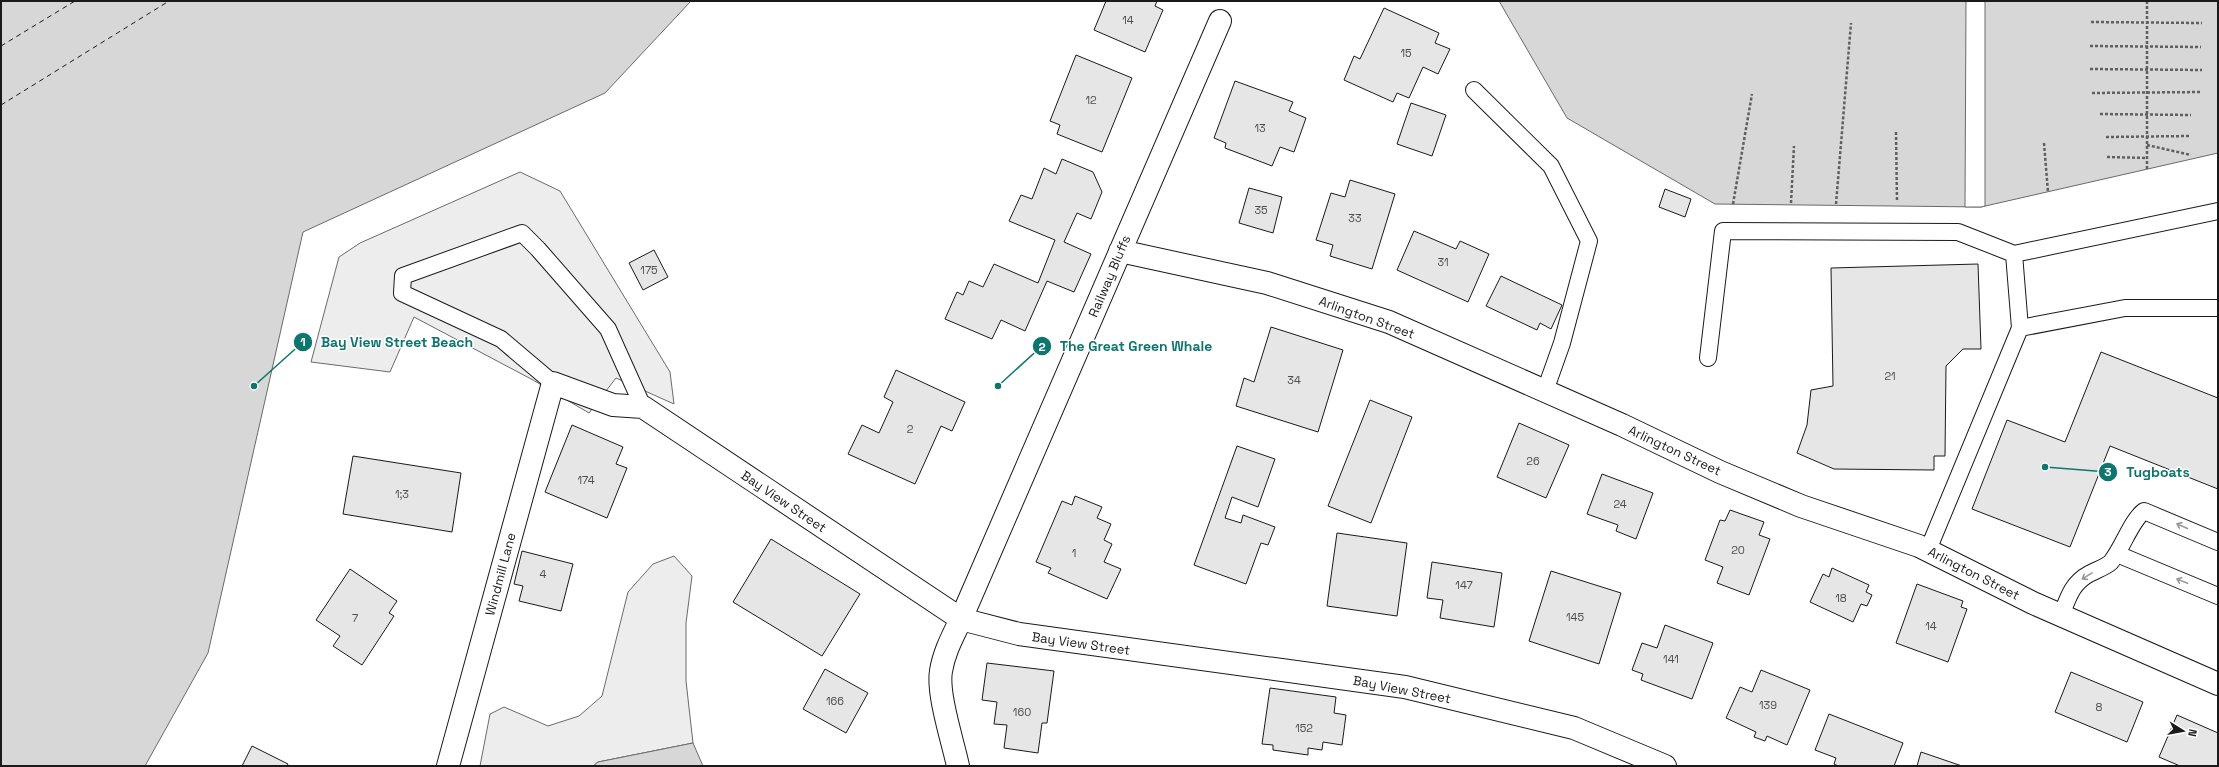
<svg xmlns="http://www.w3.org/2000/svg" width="2219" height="767" font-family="'Space Grotesk',sans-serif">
<rect width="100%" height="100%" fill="#fff"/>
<path fill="#ededed" stroke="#6a6a6a" d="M520 172 560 191 670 372 674 404 616 378 589 413 533 380 414 317 390 372 311 362 339 257 360 243Z
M674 556 692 576 686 623V681L693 743 598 762 593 766H480L490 714 504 707 548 726 579 716 602 696 628 592 653 564Z"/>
<path fill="#d7d7d7" stroke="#6a6a6a" d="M1 1H691L605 93 303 232 208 653 145 766H1Z
M1499 1H2218V153L1981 207 1715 204 1567 118Z
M693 743 703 766H593L598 762Z"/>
<path fill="#fff" stroke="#6a6a6a" d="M1966 1H1985V206L1981 207H1965Z"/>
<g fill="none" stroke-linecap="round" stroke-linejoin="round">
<path stroke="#1a1a1a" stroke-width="1" stroke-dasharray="5 4" stroke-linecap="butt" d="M1 46 75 1
M1 105 169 1"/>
</g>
<path fill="#e6e6e6" stroke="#1a1a1a" d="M1106 1H1157L1155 6 1163 10 1145 52 1094 30Z
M1384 8 1439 33 1435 43 1450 49 1438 74 1423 67 1409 98 1397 93 1393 102 1344 80 1354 56 1360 59Z
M1076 55 1132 78 1102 152 1057 134 1060 125 1050 121Z
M1235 81 1293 102 1289 111 1306 118 1294 152 1280 147 1272 166 1225 148 1226 143 1214 138Z
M1411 103 1446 115 1432 156 1397 144Z
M1062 159 1093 172 1102 192 1091 219 1077 213 1064 242 1091 254 1074 292 1047 281 1025 331 1001 320 992 339 945 319 957 292 963 295 969 281 983 287 994 264 1038 283 1055 240 1009 221 1021 195 1032 199 1044 168 1056 174Z
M1350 180 1395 194 1372 269 1330 256 1333 245 1316 240 1331 193 1345 197Z
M1249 188 1282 197 1273 233 1239 223Z
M1665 189 1691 199 1685 217 1659 207Z
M1414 231 1456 249 1460 241 1489 254 1468 302 1397 270Z
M654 250 668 277 643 290 629 263Z
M1978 264 1981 349H1963L1946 366 1945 456H1934V470L1834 469 1797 453 1807 425 1811 390 1833 386 1831 268Z
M1501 276 1562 305 1551 329 1540 323 1537 330 1486 306Z
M1271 327 1343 350 1318 432 1236 406 1244 378 1254 382Z
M2101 352 2218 398V489L2110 446 2070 547 1972 509 2007 420 2065 442Z
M896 370 965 402 952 431 941 426 915 484 848 454 862 425 879 433 893 402 884 397Z
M1370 400 1412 417 1371 523 1328 506Z
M1519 423 1569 445 1546 498 1497 477Z
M572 425 623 447 616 464 627 468 607 518 545 492Z
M1237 446 1275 459 1258 507 1232 497 1225 518 1241 523 1243 515 1275 527 1268 545 1261 543 1246 584 1194 565Z
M353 456 461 473 452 532 343 514Z
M1602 474 1653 493 1636 539 1616 531 1618 525 1587 514Z
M1075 496 1102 507 1097 518 1111 524 1104 540 1112 544 1104 562 1121 569 1107 599 1048 573 1051 568 1036 562 1062 501 1072 505Z
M1730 510 1764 522 1759 535 1770 539 1749 595 1717 583 1723 567 1705 560 1720 520 1725 521Z
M1337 533 1407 543 1397 616 1327 606Z
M771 539 860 594 822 656 733 602Z
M522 551 573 564 561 611 519 601 523 586 514 584Z
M1432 562 1502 573 1494 627 1440 618 1443 600 1427 598Z
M1832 568 1869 585 1866 592 1872 595 1867 606 1861 604 1853 622 1810 602 1823 574 1829 577Z
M350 569 397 601 389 613 394 616 362 665 333 646 340 636 316 620Z
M1551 571 1621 593 1599 664 1529 641Z
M1917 584 1963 601 1961 607 1967 609 1948 662 1896 643Z
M1665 625 1713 643 1692 699 1641 680 1643 674 1632 670 1642 643 1657 648Z
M987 663 1054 671 1047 723H1042L1038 753 1004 748 1007 725 994 724 997 702 982 700Z
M825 669 868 693 846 733 803 709Z
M1761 670 1810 690 1787 745 1767 736 1765 741 1754 737 1756 732 1726 718 1740 687 1752 692Z
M2071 672 2143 702 2127 742 2055 712Z
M1270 688 1336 697 1334 713 1346 715 1342 745 1323 742 1322 750 1308 748V755L1273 750V745L1262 744Z
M1829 714 1903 743 1894 766H1838L1834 764 1836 758 1815 750Z
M2177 715 2218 733V766H2180L2159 757Z
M252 746 288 764 287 766H242Z
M1921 752 1962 766H1917Z"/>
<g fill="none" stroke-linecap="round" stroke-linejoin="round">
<defs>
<path id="lane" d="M1474 90 1551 166 1589 241 1562 343 1545 391
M2020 328 2125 308H2218
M1708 358 1723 231 1958 232 2014 254
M553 383 501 339 402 293 403 276 522 233 538 249 608 329 643 407
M1928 550 2020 328 2014 254 2218 211
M2117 554 2218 596
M2061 616C2068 598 2072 583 2089 574 2096 570 2106 567 2111 562 2123 547 2131 521 2144 511L2218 542"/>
<path id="street" d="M1120 251 1267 283 1389 322 1622 425 1720 472 1801 506 1919 546 2033 603 2218 684
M448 766 553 383 613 405 643 407 961 619 1220 21"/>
<path id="secondary" d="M958 766C953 742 937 694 941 671 944 652 953 636 961 619L1019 634 1405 687 1574 728 1665 766"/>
</defs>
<use href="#lane" stroke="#1a1a1a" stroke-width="18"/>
<use href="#street" stroke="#1a1a1a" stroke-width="24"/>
<use href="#secondary" stroke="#1a1a1a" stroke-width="24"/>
<path stroke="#5f5f5f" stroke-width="2.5" stroke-dasharray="3 2" stroke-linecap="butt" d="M2147 1V169
M2091 22 2202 23
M2090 46 2201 47
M2090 69 2202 70
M2092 93 2201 92
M2100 114 2191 115
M1896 132 1897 202
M2106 137 2190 136
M2044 143 2048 192
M2147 145 2191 155
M2107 157 2147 158
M1791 203 1794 146
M1733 204 1752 94
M1836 204 1851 23"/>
<use href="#lane" stroke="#fff" stroke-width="16"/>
<use href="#street" stroke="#fff" stroke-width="22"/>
<use href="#secondary" stroke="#fff" stroke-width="22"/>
</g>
<defs><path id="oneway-shaft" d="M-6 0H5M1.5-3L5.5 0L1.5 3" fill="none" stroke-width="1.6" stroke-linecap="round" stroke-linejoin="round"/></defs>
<g stroke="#989898">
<use href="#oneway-shaft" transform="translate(2182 526) rotate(-156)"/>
<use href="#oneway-shaft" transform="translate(2087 576) rotate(148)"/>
<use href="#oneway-shaft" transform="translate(2182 581) rotate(-158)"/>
</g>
<g text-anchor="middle" stroke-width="3" stroke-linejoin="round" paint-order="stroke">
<g font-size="11" fill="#4d4d4d">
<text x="1128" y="24">14</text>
<text x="1406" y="57">15</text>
<text x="1091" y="104">12</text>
<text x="1260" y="132">13</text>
<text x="1261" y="214">35</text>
<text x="1355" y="222">33</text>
<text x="1443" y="266">31</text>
<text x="649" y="274">175</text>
<text x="1890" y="380">21</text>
<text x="1294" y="384">34</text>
<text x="910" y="433">2</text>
<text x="1533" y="465">26</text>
<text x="586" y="484">174</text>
<text x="402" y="498">1;3</text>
<text x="1620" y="508">24</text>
<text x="1738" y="554">20</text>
<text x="1074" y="557">1</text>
<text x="543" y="578">4</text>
<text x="1464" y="589">147</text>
<text x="1841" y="602">18</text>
<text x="1575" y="621">145</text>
<text x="355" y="622">7</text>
<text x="1931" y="630">14</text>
<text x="1671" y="663">141</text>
<text x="835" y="705">166</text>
<text x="1768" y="709">139</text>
<text x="2099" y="711">8</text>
<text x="1022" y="716">160</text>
<text x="1304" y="732">152</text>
</g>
<g font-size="13" fill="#1a1a1a" stroke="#fff">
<text transform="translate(1109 276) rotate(-67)" y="5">Railway Bluffs</text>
<text transform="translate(1367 317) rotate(20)" y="5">Arlington Street</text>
<text transform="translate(1675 450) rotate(25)" y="5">Arlington Street</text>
<text transform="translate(784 501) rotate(34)" y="5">Bay View Street</text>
<text transform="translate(1974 573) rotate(27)" y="5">Arlington Street</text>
<text transform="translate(500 574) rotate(-75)" y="5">Windmill Lane</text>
<text transform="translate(1081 643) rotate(8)" y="5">Bay View Street</text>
<text transform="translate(1402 689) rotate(11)" y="5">Bay View Street</text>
</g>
</g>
<path fill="none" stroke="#0f766e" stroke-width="1.5" d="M254 386L303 342M998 386L1042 346M2045 467L2108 472"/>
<g fill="#0f766e" stroke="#fff" stroke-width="1.5">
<circle cx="254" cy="386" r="4"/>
<circle cx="998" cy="386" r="4"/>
<circle cx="2045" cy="467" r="4"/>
<circle cx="303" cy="342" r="10"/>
<circle cx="1042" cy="346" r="10"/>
<circle cx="2108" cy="472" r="10"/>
</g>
<g font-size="12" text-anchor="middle" font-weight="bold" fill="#fff">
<text x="303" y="346">1</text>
<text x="1042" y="351">2</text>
<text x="2108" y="476">3</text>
</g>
<g font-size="14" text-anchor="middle" font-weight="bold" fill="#0f766e" stroke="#fff" stroke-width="3" stroke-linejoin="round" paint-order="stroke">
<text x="397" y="347">Bay View Street Beach</text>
<text x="1136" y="351">The Great Green Whale</text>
<text x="2158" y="477">Tugboats</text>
</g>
<rect width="2219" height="767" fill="none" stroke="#1a1a1a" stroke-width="4"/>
<g transform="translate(2183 731) rotate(101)" stroke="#ffffff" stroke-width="3" paint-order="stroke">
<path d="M0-3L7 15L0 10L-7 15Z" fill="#1a1a1a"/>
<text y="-6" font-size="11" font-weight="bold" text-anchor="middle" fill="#1a1a1a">N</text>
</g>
</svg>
